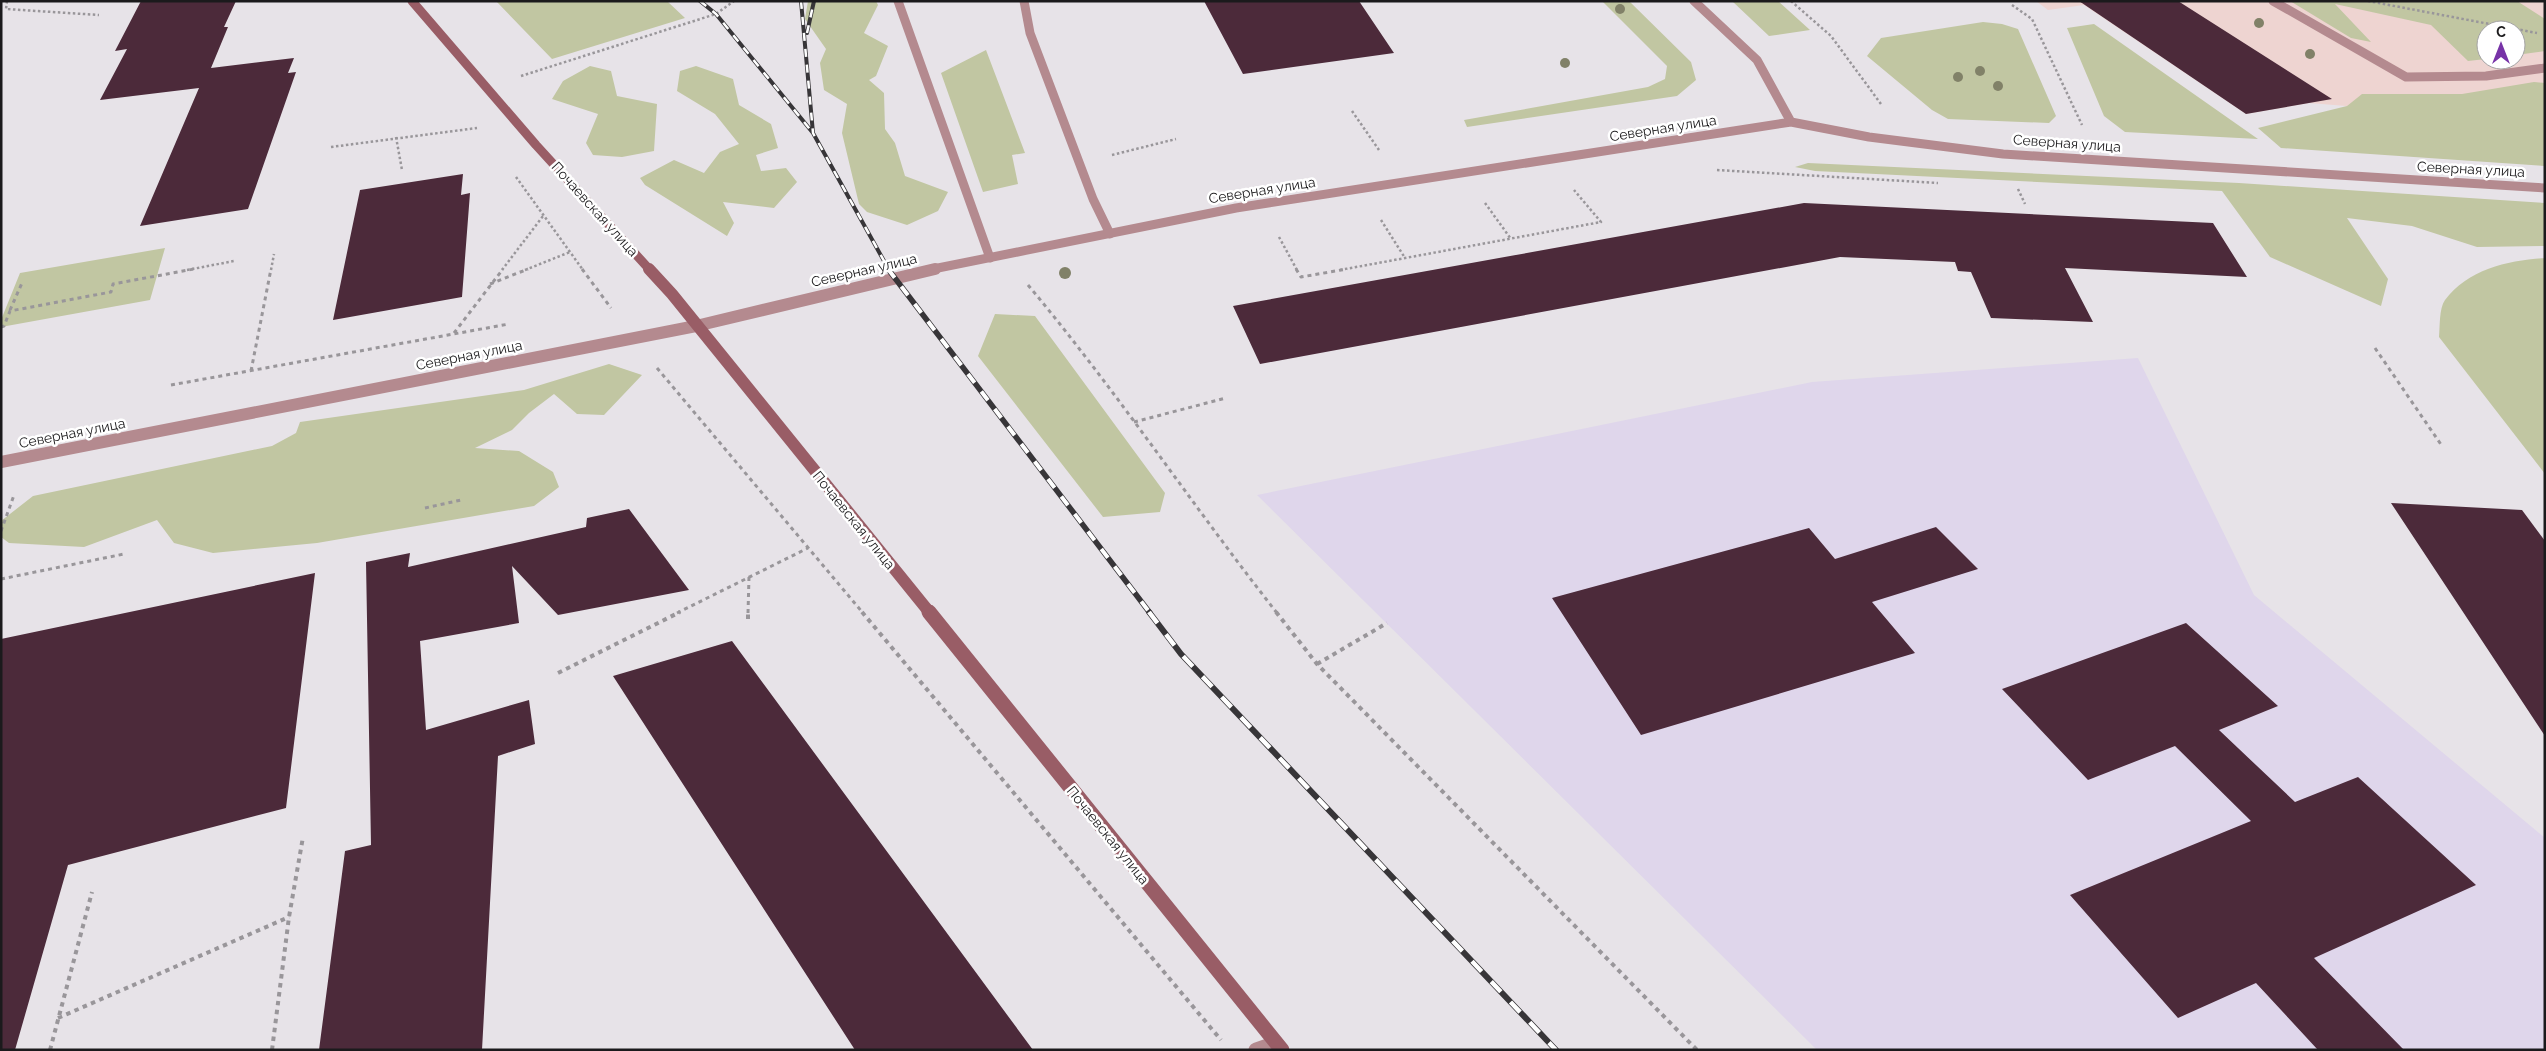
<svg xmlns="http://www.w3.org/2000/svg" width="2546" height="1051" font-family="Raleway,sans-serif">
<rect width="100%" height="100%" fill="#e7e3e8"/>
<path fill="#eed4d1" fill-rule="evenodd" d="M2036 1H2545V122L2309 103 2246 114 2084 5 2048 10ZM2486 30H2516V60H2486Z"/>
<path fill="#dfd6eb" d="M2138 358 2254 595 2545 838V1050H1817L1257 495 1812 382Z"/>
<path fill="#c1c6a2" d="M496 1H667L685 18 552 59Z
M808 1H876L878 5 864 33 888 46 876 76 869 80 884 93 885 129 895 143 905 176 948 192 938 211 907 225 867 212 859 204 842 133 847 104 824 90 820 63 826 49 805 19Z
M1602 1H1629L1691 62 1696 80 1677 96 1467 127 1464 120 1648 87 1665 79 1667 66Z
M1732 1H1778L1810 30 1769 36Z
M2290 1H2517L2545 19V51L2516 55V30H2486V59L2468 61 2431 25 2335 4 2371 42 2351 38Z
M1983 22 2002 24 2018 29 2056 116 2049 123 1948 119 1932 110 1867 56 1881 38Z
M2094 24 2258 139 2125 132 2104 116 2067 28Z
M986 50 1025 153 1012 155 1018 184 983 192 941 73Z
M590 66 611 71 617 96 657 104 654 151 622 157 593 155 586 143 598 114 552 99 563 81Z
M696 66 733 79 739 105 771 124 778 148 756 155 761 171 786 168 797 182 774 208 723 202 734 223 727 236 645 185 640 178 674 160 704 173 720 152 739 144 715 114 677 91 680 71Z
M2534 82 2545 83V166L2281 148 2258 128 2347 106 2362 94H2462Z
M1808 163 2239 183 2545 203V246L2477 247 2412 226 2347 218 2388 279 2381 306 2270 257 2222 191 1815 171 1795 167Z
M165 248 150 300 1 327V320L20 273Z
M2545 258V474L2439 337C2440 327 2439 308 2445 300 2468 269 2509 260 2545 258Z
M995 314 1035 316 1165 493 1160 512 1103 517 978 356Z
M609 364 642 375 604 415 577 414 554 394 529 413 512 430 475 448 519 451 553 472 559 487 534 506 317 543 213 553 174 543 157 520 84 547 9 543 1 537V521L33 496 272 446 296 433 300 422 524 390Z"/>
<path fill="#4c2a3a" d="M141 1H236L224 27H228L211 68 294 58 288 73 296 72 248 209 140 226 199 88 100 100 127 49 115 51Z
M1204 1H1359L1394 53 1243 74Z
M2079 1H2178L2332 99 2246 114Z
M463 174 461 195 470 193 462 297 333 320 360 190Z
M1804 203 2213 223 2247 277 2065 268 2093 322 1991 318 1971 272 1958 271 1955 262 1840 257 1260 364 1233 306Z
M2391 503 2522 510 2545 541V736Z
M629 509 689 590 558 615 512 566 519 623 420 641 426 730 529 700 535 744 498 756 482 1050H319L345 851 371 845 366 562 410 553 408 567 586 527 587 518Z
M1936 527 1978 569 1872 602 1915 653 1641 735 1552 598 1809 528 1835 559Z
M315 573 286 808 68 865 15 1050H1V639Z
M2186 623 2278 706 2219 730 2295 802 2358 777 2476 885 2314 958 2404 1050H2318L2256 983 2178 1018 2070 895 2251 821 2175 746 2088 780 2002 689Z
M732 641 1033 1050H855L613 676Z"/>
<g fill="none" stroke-linecap="round" stroke-linejoin="round">
<path stroke="#99969a" stroke-width="2.5" stroke-dasharray="2.5 2.5" stroke-linecap="butt" d="M7 1 6 9 99 15
M1791 1 1831 36 1881 104
M2368 1 2537 33
M2012 5 2032 19 2082 125
M521 76 716 14 734 1
M1352 111 1379 150
M396 137 402 170
M331 147 477 128
M1112 155 1176 139
M1717 170 1938 183
M516 177 583 270
M2018 189 2025 204
M1485 203 1511 239
M1381 220 1405 258
M1279 237 1297 270
M187 270 234 261
M271 270 274 254
M502 270 543 216
M525 270 570 252
M1340 270 1601 222 1574 190"/>
<path stroke="#99969a" stroke-width="3" stroke-dasharray="4 4" stroke-linecap="butt" d="M582 269 611 308
M1296 269 1301 277 1347 269
M490 284 528 269
M1028 285C1116 390 1192 505 1277 613
M10 310 22 283
M1 327 4 326 10 311 111 292 113 284 194 269
M454 333 503 269
M2375 348 2442 446
M657 368 863 613
M251 371 271 269
M171 385 509 324
M1134 422 1226 398
M425 508 461 500
M1 531 14 495
M1 579 124 554
M677 613 808 548
M748 613 749 577"/>
<path stroke="#99969a" stroke-width="4" stroke-dasharray="4.5 4.5" stroke-linecap="butt" d="M862 612 1221 1040
M1276 612 1317 664 1697 1050
M748 619V612
M1317 664 1387 623
M558 673 680 612
M58 1018 289 917
M50 1050 92 892
M272 1050 289 917 303 837"/>
<path stroke="#b48a8f" stroke-width="9" d="M898 1 990 258
M1024 1 1030 33 1093 199 1110 234
M2273 1 2406 77 2486 76 2545 68"/>
<path stroke="#b48a8f" stroke-width="15" d="M1256 1050 1276 1043"/>
<path stroke="#b48a8f" stroke-width="9" d="M1694 1 1757 60 1791 122
M928 270 1236 208 1791 122 1869 137 2003 154 2545 188"/>
<path stroke="#b48a8f" stroke-width="12" d="M696 326 935 269"/>
<path stroke="#b48a8f" stroke-width="12" d="M1 462 696 326"/>
<path stroke="#995d66" stroke-width="9" d="M412 1 536 145 650 270"/>
<path stroke="#995d66" stroke-width="12" d="M649 269 672 294 930 613"/>
<path stroke="#995d66" stroke-width="15" d="M929 612 1282 1050"/>
<defs>
<path id="rail-far2" d="M700 1 716 14 813 133
M801 1 813 133 889 270
M807 33 814 1"/>
<path id="rail-far1" d="M888 269 1150 613"/>
<path id="rail" d="M1149 612 1181 654 1556 1050"/>
</defs>
<use href="#rail-far2" stroke="#373538" stroke-width="4"/>
<use href="#rail-far1" stroke="#373538" stroke-width="5.5"/>
<use href="#rail" stroke="#373538" stroke-width="6"/>
<use href="#rail-far2" stroke="#fff" stroke-width="2.5" stroke-dasharray="8" stroke-linecap="butt"/>
<use href="#rail-far1" stroke="#fff" stroke-width="4" stroke-dasharray="11" stroke-linecap="butt"/>
<use href="#rail" stroke="#fff" stroke-width="4.5" stroke-dasharray="14" stroke-linecap="butt"/>
</g>
<g fill="#818168">
<circle cx="1620" cy="9" r="5"/>
<circle cx="2259" cy="23" r="5"/>
<circle cx="2310" cy="54" r="5"/>
<circle cx="1565" cy="63" r="5"/>
<circle cx="1980" cy="71" r="5"/>
<circle cx="1958" cy="77" r="5"/>
<circle cx="1998" cy="86" r="5"/>
<circle cx="1065" cy="273" r="6"/>
</g>
<g text-anchor="middle" stroke-width="5" stroke-linejoin="round" paint-order="stroke">
<g font-size="14" fill="#1b1a1c" stroke="#fff">
<text transform="translate(1663 128) rotate(-9)" y="5">Северная улица</text>
<text transform="translate(2067 143) rotate(4)" y="5">Северная улица</text>
<text transform="translate(2471 169) rotate(3)" y="5">Северная улица</text>
<text transform="translate(1262 190) rotate(-9)" y="5">Северная улица</text>
<text transform="translate(595 209) rotate(48)" y="5">Почаевская улица</text>
<text transform="translate(864 270) rotate(-13)" y="5">Северная улица</text>
<text transform="translate(469 355) rotate(-11)" y="5">Северная улица</text>
<text transform="translate(72 433) rotate(-11)" y="5">Северная улица</text>
<text transform="translate(854 520) rotate(51)" y="5">Почаевская улица</text>
<text transform="translate(1108 835) rotate(51)" y="5">Почаевская улица</text>
</g>
</g>
<rect width="2546" height="1051" fill="none" stroke="#1b1a1c" stroke-width="5"/>
<g transform="translate(2501 45)"><circle r="24" fill="#ffffff" stroke="#a4a3a4"/>
<path d="M0-4L9 19L0 12L-9 19Z" fill="#7733a7"/>
<text y="-8" font-size="14" font-weight="bold" text-anchor="middle" fill="#1b1a1c">С</text>
</g>
</svg>
